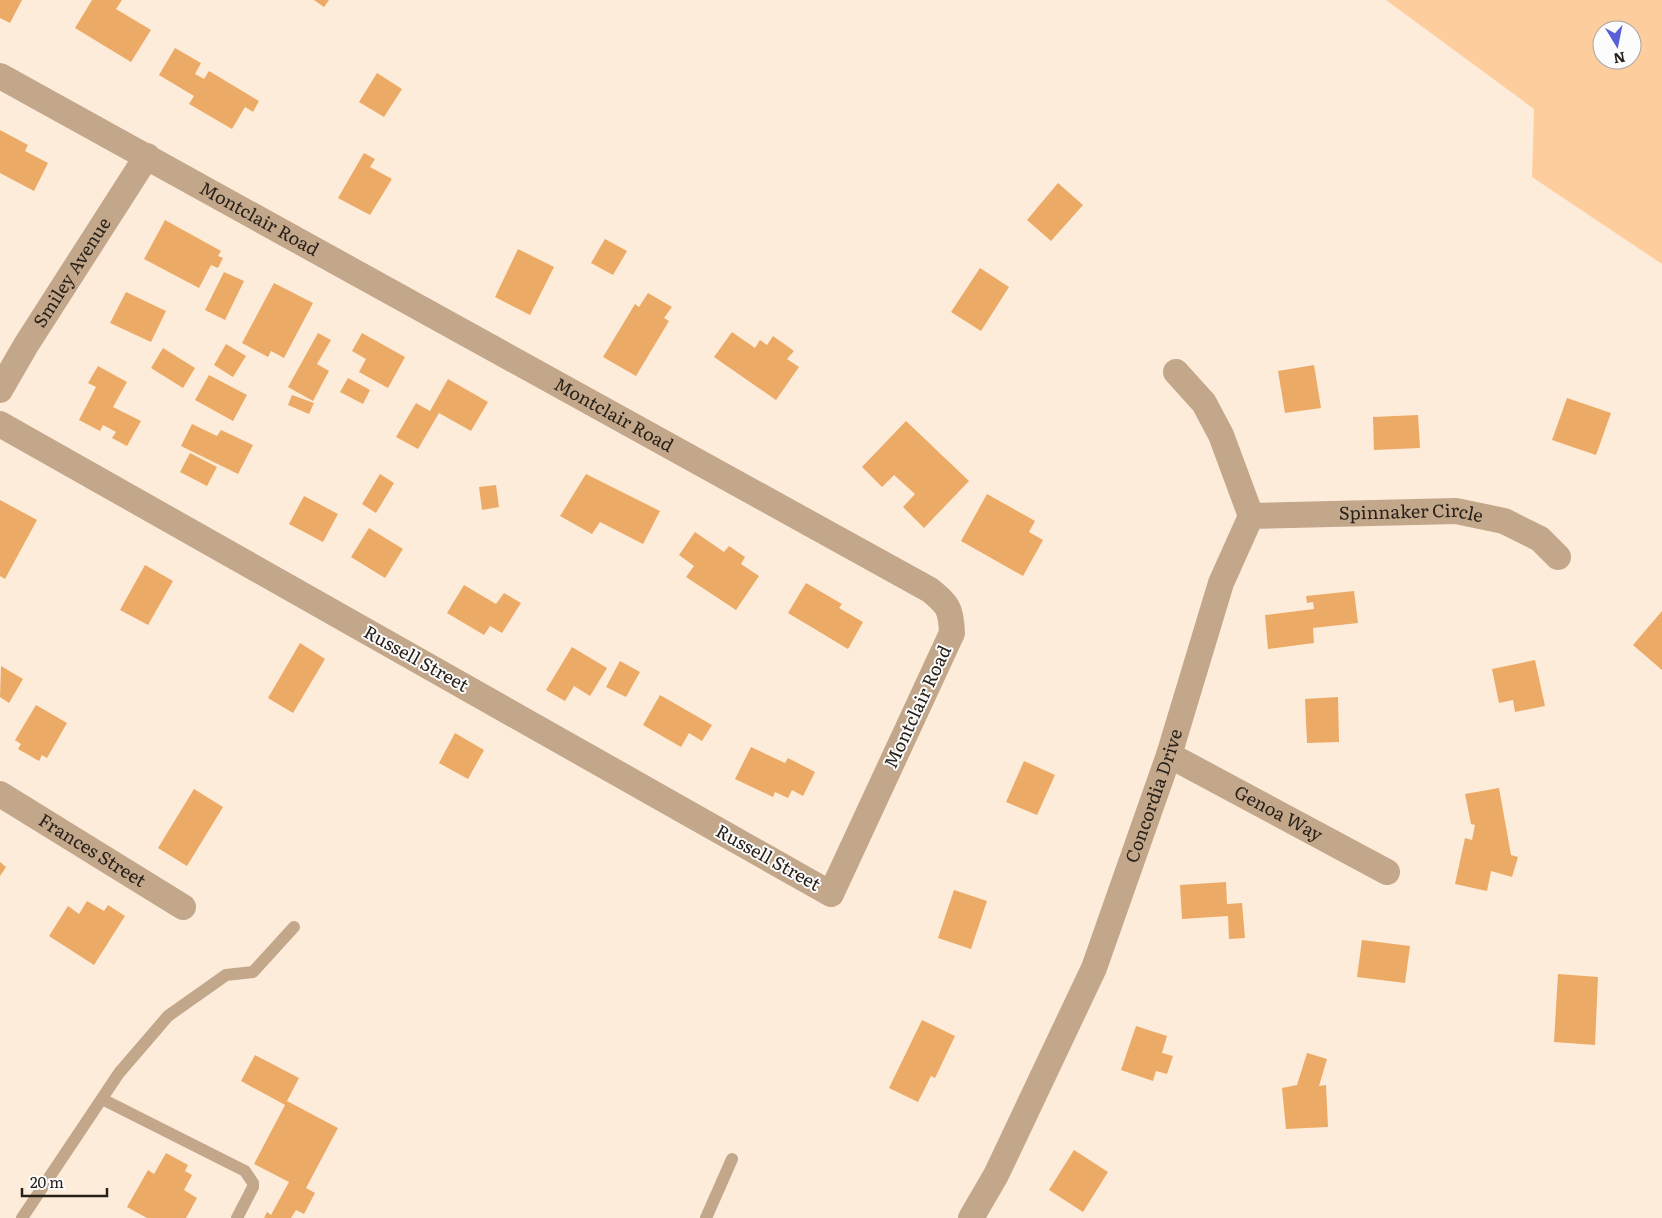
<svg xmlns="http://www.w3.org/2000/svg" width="1662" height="1218" font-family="Literata,serif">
<rect width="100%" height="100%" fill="#feecda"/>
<path fill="#fdcd9e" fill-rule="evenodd" d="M1386 0H1662V264L1532 177 1534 109ZM1602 30H1632V60H1602Z"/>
<path fill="#ebaa66" d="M0 0H22L10 23 0 18Z
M92 0H122L116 9 151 30 131 62 75 28Z
M314 0H329L324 7Z
M175 48 201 63 195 74 204 79 209 71 259 101 253 112 245 107 232 129 189 104 194 96 159 75Z
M377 73 402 89 384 117 359 102Z
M0 130 28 145 25 151 48 163 34 191 0 173Z
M364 153 375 159 370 167 392 179 370 215 338 198Z
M1058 183 1083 205 1051 241 1027 220Z
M165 220 221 251 218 256 223 258 218 268 211 265 199 288 144 259Z
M605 239 627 251 613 275 591 263Z
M518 249 554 267 530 315 495 297Z
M980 268 1009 287 981 331 951 312Z
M224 272 244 281 225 320 205 310Z
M274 283 313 303 284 358 271 351 268 357 242 343Z
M126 292 166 311 151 342 110 323Z
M648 293 672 307 664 318 669 321 636 376 603 357 635 304 639 307Z
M732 332 755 348 760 340 767 345 773 336 794 351 787 359 799 367 776 400 714 357Z
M318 333 331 340 317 364 329 371 313 401 288 387Z
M362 333 405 357 388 388 359 372 366 359 352 351Z
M226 344 246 356 233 377 214 365Z
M163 348 195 368 183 388 151 368Z
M1314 365 1321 408 1285 413 1278 371Z
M98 366 127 382 113 407 141 421 127 446 112 438 116 432 103 425 100 431 79 420 96 387 88 383Z
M209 375 247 395 233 421 195 400Z
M348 378 370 390 363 404 340 392Z
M448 379 488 402 471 431 439 413 418 449 396 437 416 403 430 411Z
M292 395 314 403 309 414 288 405Z
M1567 398 1611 413 1596 455 1552 440Z
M1418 415 1420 448 1374 450 1373 417Z
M906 421 969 481 924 528 903 507 915 494 894 475 882 487 862 467Z
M192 424 217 436 221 430 253 445 238 474 181 446Z
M190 453 217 467 207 486 180 472Z
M380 474 394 483 376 513 362 504Z
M586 474 660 511 643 544 600 522 592 534 560 516Z
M496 485 499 507 482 510 479 487Z
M987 494 1035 521 1029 532 1043 540 1023 576 961 541Z
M304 496 338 514 323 542 289 524Z
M0 500 37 520 5 579 0 576Z
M369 528 403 549 385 578 351 557Z
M695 532 724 552 729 546 745 557 741 564 759 576 736 610 686 577 694 566 679 555Z
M145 565 173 581 148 625 120 610Z
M806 583 842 604 839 608 863 622 848 649 788 613Z
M464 585 496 604 504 593 521 603 502 633 490 626 484 635 447 613Z
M1354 591 1358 623 1313 628 1314 643 1268 649 1265 615 1314 609 1313 602 1307 603 1306 596Z
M1662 611V670L1633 645Z
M300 643 325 659 293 713 268 698Z
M572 647 607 668 590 696 574 686 565 701 546 690Z
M1535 660 1545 706 1515 712 1513 700 1499 703 1492 669Z
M620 661 640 672 626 697 606 687Z
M1 666 23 679 9 703 0 697Z
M660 695 712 725 702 741 689 733 681 747 643 725Z
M1338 697 1339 742 1307 743 1305 699Z
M36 705 67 723 47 758 42 755 39 761 18 749 21 744 15 740Z
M455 733 484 750 468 779 439 763Z
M751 747 785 763 788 758 815 772 803 796 792 790 788 798 775 792 773 797 735 779Z
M1024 761 1055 775 1037 815 1006 802Z
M1499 788 1511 855 1518 857 1512 877 1491 871 1487 891 1455 884 1465 838 1472 840 1475 825 1471 824 1465 794Z
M194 789 223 807 187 866 158 848Z
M0 862 6 867 0 876Z
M1226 882 1227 904 1242 903 1245 938 1229 939 1228 916 1182 919 1180 885Z
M954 890 987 901 971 949 938 938Z
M87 901 104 911 108 905 125 916 94 965 49 936 68 906 79 914Z
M1362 940 1410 946 1405 983 1357 977Z
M1558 974 1598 977 1595 1045 1554 1042Z
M922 1020 955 1036 935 1078 931 1076 918 1102 889 1088Z
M1136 1026 1167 1036 1162 1053 1173 1056 1167 1074 1156 1071 1153 1081 1121 1070Z
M1307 1053 1327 1059 1319 1086 1326 1085 1328 1127 1286 1129 1282 1088 1297 1085Z
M255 1055 299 1078 287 1101 338 1128 306 1188 315 1193 304 1214 296 1210 291 1218H264L267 1212 271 1215 289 1182 254 1164 285 1105 241 1081Z
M1074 1150 1108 1172 1083 1212 1049 1190Z
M166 1153 188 1165 185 1171 192 1175 184 1190 197 1198 186 1218H147L127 1207 148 1170 154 1174Z"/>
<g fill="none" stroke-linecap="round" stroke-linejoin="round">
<path stroke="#c3a78b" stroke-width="12" d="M102 1099 245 1171 253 1183V1187L237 1218
M22 1218 119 1073 168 1016 226 975 253 972 294 927
M706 1218 732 1159"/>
<g stroke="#c3a78b" stroke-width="26">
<path id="s1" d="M0 76 930 590C948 605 951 608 952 633L831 894 0 424"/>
<path id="s2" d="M0 390 26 345 147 156"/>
<path id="s3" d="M1251 516 1456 511 1504 521 1540 539 1558 557"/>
<path id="s4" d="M1169 755 1387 872"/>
<path id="s5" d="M0 794 183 907"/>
<path id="s6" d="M971 1218 996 1175 1094 968 1169 755 1221 583 1251 516 1221 435 1204 403 1176 372"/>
</g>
</g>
<g text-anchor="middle" stroke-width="4" stroke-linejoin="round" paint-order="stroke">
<g font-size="18" fill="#292119" stroke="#fcfcfc">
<text dy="6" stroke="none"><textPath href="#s1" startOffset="296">Montclair Road</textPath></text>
<text dy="6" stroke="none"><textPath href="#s2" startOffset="138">Smiley Avenue</textPath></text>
<text dy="6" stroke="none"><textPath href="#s1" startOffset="701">Montclair Road</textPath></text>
<text dy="6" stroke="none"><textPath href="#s3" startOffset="160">Spinnaker Circle</textPath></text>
<text transform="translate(416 659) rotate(29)" y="6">Russell Street</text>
<text transform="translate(918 707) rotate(-65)" y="6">Montclair Road</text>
<text dy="6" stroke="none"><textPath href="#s6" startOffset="461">Concordia Drive</textPath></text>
<text dy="6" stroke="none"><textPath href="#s4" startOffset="124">Genoa Way</textPath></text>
<text dy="6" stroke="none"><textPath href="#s5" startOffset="108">Frances Street</textPath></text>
<text transform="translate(768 858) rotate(29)" y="6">Russell Street</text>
</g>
</g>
<g transform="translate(1617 45) rotate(170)"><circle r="24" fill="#fcfcfc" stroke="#a8a4a1"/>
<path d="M0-4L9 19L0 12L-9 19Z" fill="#5860d7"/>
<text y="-8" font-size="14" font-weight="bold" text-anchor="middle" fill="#292119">N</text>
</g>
<path d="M22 1188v8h85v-8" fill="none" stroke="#292119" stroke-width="2.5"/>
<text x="30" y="1188" font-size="15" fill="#292119" stroke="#fcfcfc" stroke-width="4" paint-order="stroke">20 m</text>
</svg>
